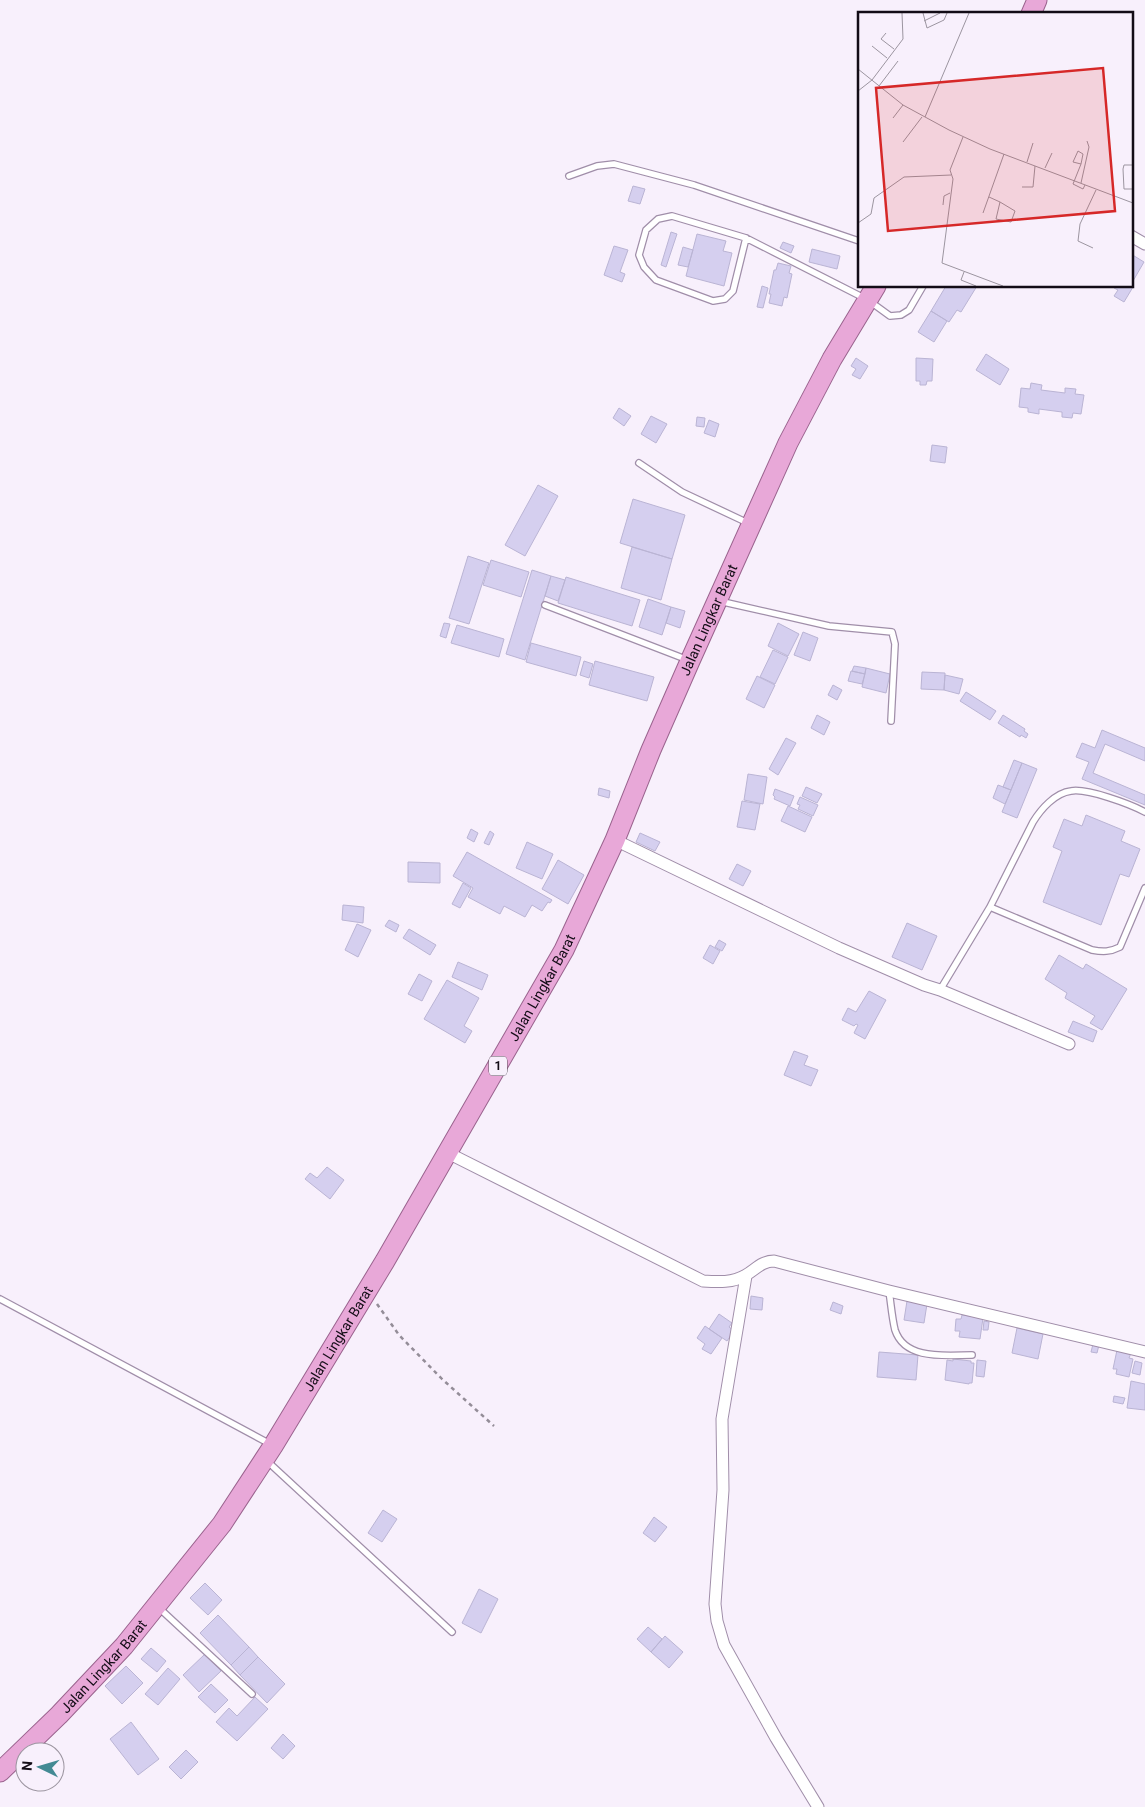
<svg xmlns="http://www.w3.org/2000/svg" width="1145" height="1807" font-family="Roboto,sans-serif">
<rect width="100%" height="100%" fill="#f8f0fc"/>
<path fill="#d5cfef" stroke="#bab4d4" d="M633 186 645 189 640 204 628 201Z
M671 232 677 234 666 267 661 265Z
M697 234 726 241 723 251 732 253 724 286 686 276Z
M783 242 794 246 791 253 780 248Z
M614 246 628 250 620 272 625 274 622 282 604 275Z
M683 247 693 250 688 267 678 265Z
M812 249 840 256 837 269 809 262Z
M1131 254 1144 262 1133 281H1131Z
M778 263 791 266 789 273 792 274 787 298 784 297 782 306 769 303 771 294H769L774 270H776Z
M762 286 768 288 763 308 757 307Z
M946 286H977L961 312 957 310 949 322 931 311Z
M1115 286 1133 287 1124 302 1114 296 1118 290 1114 288Z
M931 311 947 321 934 342 918 332Z
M986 354 1009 369 1000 385 976 370Z
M856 358 868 366 860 379 852 375 856 369 851 366Z
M916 358 933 359 932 381H927L926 385H920V381H916Z
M1031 383 1042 385 1041 390 1065 393V388L1076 389 1075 394 1084 395 1081 414 1073 413 1072 418 1062 417V412L1039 409V414L1028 412V408L1019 407 1021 388 1030 389Z
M619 408 631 416 624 426 613 418Z
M651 416 667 424 656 443 641 434Z
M697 417 705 418 704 427 696 426Z
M709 420 719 424 715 437 704 433Z
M932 445 947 447 945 463 930 461Z
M538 485 558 496 525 556 505 545Z
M633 499 685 515 672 559 620 543Z
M632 547 672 559 661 600 621 588Z
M468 556 489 563 469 624 449 618Z
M491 560 529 572 521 597 483 585Z
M532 570 551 576 525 660 506 654Z
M551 576 565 580 558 601 545 596Z
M566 577 640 600 632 626 558 603Z
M648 599 671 607 662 635 639 627Z
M671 607 685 611 680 628 666 623Z
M444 623 450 624 446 638 440 636Z
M778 623 799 634 788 656 768 646Z
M457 625 504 639 499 657 451 643Z
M803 632 818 638 810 661 794 655Z
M531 643 581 657 576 676 526 662Z
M773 650 788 657 775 684 760 677Z
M584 661 593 664 589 678 580 675Z
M595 661 654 677 647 701 589 685Z
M854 666 866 668 865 674 852 671Z
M866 668 890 674 886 693 862 687Z
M851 671 865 674 862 684 848 681Z
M922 672 945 673 944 690 921 689Z
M945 675 963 679 959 694 944 690Z
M757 676 775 685 764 708 746 699Z
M833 685 842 690 837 700 828 695Z
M966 692 996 711 990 720 960 701Z
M817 715 830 722 824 735 811 728Z
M1003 715 1025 729 1024 731 1028 734 1026 738 1021 735 1020 737 998 723Z
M1102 730 1145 748V761L1105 744 1093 773 1145 795V805L1082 779 1089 762 1076 757 1082 743 1095 748Z
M786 738 796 743 778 775 769 769Z
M1014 760 1022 763 1011 790 1003 787Z
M1022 763 1037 769 1017 818 1002 812Z
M748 774 767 777 763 804 744 800Z
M998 785 1011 790 1005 804 993 798Z
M806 787 822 794 817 803 802 796Z
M599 788 610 791 609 798 598 795Z
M775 789 794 796 790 806 774 799 775 797 773 795Z
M800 797 818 805 813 816 798 809 800 805 797 804Z
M742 801 760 804 755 830 737 827Z
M788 806 812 817 805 832 781 821Z
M1086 815 1125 831 1121 841 1140 849 1129 877 1120 874 1101 925 1043 902 1062 851 1053 847 1064 819 1082 826Z
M471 829 478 833 474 842 467 838Z
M490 831 494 834 489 845 484 843Z
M640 833 660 842 655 851 636 842Z
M527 842 553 854 542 879 516 868Z
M467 852 552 900 550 903 548 902 542 911 532 905 525 917 504 906 500 914 468 897 473 888 453 876Z
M558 860 584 875 568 904 542 889Z
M408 862 440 863V883L408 882Z
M737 864 751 871 743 886 729 879Z
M463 883 471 888 460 908 452 904Z
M343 905 364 907 363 923 342 920Z
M389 920 399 925 396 932 385 926Z
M907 923 937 936 922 970 892 957Z
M357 924 371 930 358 957 345 950Z
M409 929 436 945 430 955 403 938Z
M719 940 726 944 722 951 715 947Z
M710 945 720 951 713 964 703 958Z
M1059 955 1083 969 1086 964 1127 989 1102 1030 1090 1023 1095 1016 1065 998 1067 993 1045 979Z
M458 962 488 975 482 990 452 977Z
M419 974 432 981 422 1001 408 994Z
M447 980 479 998 464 1026 472 1031 465 1043 424 1019Z
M869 991 886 1000 865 1039 854 1033 858 1025 856 1024 854 1026 842 1020 848 1008 856 1012Z
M1073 1021 1097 1031 1093 1042 1068 1032Z
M794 1051 808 1056 804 1065 818 1070 811 1086 784 1075Z
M327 1167 344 1180 330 1199 305 1179 310 1173 317 1178Z
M751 1296 763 1298 762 1310 750 1309Z
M907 1301 927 1304 924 1323 904 1320Z
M833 1302 843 1306 841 1314 830 1310Z
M719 1314 732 1323 729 1327 734 1331 727 1341 709 1329Z
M962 1315 983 1318 980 1339 959 1337 960 1331H955L956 1319H961Z
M984 1321 989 1322 988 1330H983Z
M705 1326 722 1338 711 1354 702 1349 705 1344 697 1338Z
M1017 1328 1043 1334 1038 1359 1012 1353Z
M1093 1344 1099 1345 1097 1353 1091 1352Z
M1117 1350 1131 1353 1129 1358 1133 1359 1129 1377 1116 1374 1117 1369H1113Z
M879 1352 918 1355 916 1380 877 1377Z
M953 1359 971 1361V1363H974L972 1383H969V1384L945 1380 947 1360 953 1361Z
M977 1360 986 1361 984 1377 976 1376Z
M1135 1361 1142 1363 1140 1375 1132 1373Z
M1131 1381 1145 1384V1410L1127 1408Z
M1114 1396 1125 1398 1123 1404 1113 1402Z
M383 1510 397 1519 382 1542 368 1533Z
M654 1517 667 1527 655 1542 643 1533Z
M205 1583 222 1600 208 1615 190 1598Z
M479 1589 498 1599 481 1633 462 1623Z
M218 1615 249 1647 231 1665 200 1633Z
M648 1627 662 1639 651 1652 637 1639Z
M665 1636 683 1652 669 1668 651 1652Z
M249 1647 258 1657 240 1675 231 1665Z
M151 1648 166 1661 157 1672 141 1659Z
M205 1654 221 1671 199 1692 183 1675Z
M258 1657 285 1684 267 1703 240 1675Z
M126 1666 143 1683 122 1704 105 1686Z
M168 1668 180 1679 158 1705 145 1694Z
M211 1684 228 1700 215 1713 198 1697Z
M255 1697 268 1709 237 1741 216 1722 229 1708 237 1716Z
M131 1722 159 1759 138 1775 110 1739Z
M283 1734 295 1746 283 1759 271 1748Z
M186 1750 198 1762 181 1779 169 1767Z"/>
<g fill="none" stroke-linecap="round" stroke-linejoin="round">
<defs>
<path id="service" d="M569 176 597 166 614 164 694 185 859 241
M746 238 733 291 725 299 713 301 656 280 644 267 639 255 646 230 658 219 672 216 746 238 868 300 890 316 901 315 909 310 923 286
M639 463 682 492 750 524
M719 601 829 626 892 632 895 644 891 721
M545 605 688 660
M990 907 1033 822C1041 809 1055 793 1071 791 1087 788 1130 804 1145 812
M940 990 990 907 1092 950C1103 952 1110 952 1120 947L1145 888
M889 1291C891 1304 892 1318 895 1330 905 1361 947 1355 972 1355
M0 1299 272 1445
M267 1461 452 1632
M158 1607 252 1694"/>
<path id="minor" d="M1131 236 1145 244
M615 840 839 948 924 985 940 990 1069 1044
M448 1153 703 1281C718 1282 733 1283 746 1275 756 1269 762 1261 774 1261L889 1291 1145 1352
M746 1276 722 1419 723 1490 715 1604 717 1621 724 1645 776 1738 818 1807"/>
<g id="trunk">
<path d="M1031 14 1037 0"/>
<path id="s1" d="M0 1772 59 1715 124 1646 222 1524 273 1446 385 1261 564 950 615 840 651 750 690 661 788 443 832 359 876 286"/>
</g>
</defs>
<use href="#service" stroke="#a08ea9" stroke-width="8"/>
<use href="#minor" stroke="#a08ea9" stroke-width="13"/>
<use href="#trunk" stroke="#9a638e" stroke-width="21"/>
<path stroke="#948d98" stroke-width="2.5" stroke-dasharray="4 4" stroke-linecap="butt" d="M377 1304 399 1335 442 1379 494 1426"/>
<use href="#service" stroke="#fff" stroke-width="5.5"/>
<use href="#minor" stroke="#fff" stroke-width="11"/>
<use href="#trunk" stroke="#e8a8d8" stroke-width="19"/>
</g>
<g text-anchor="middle" stroke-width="4" stroke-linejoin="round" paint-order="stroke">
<rect fill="#f8f0fc" stroke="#58505b" stroke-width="1" x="489" y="1056.5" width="18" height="19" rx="4"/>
<g font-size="12" font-weight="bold" fill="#130c16">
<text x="498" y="1070">1</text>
</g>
<g font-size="14" fill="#130c16" stroke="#f8f0fc">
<text dy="5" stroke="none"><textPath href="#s1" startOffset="1362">Jalan Lingkar Barat</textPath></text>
<text dy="5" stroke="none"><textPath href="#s1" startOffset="958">Jalan Lingkar Barat</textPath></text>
<text dy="5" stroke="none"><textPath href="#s1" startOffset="552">Jalan Lingkar Barat</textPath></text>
<text dy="5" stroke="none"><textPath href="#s1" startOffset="148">Jalan Lingkar Barat</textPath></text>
</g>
</g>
<g transform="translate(858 12)">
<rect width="275" height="275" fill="#f8f0fc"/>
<path fill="none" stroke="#9c95a0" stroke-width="1" d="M65 1 69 16 86 8 89 1M66 9 82 1M28 21 23 27 36 37M14 34 29 46M0 57 45 93 91 118 132 137 275 191M21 74 40 49M0 79 14 68 45 27 44 1M67 105 111 1M35 106 45 93M105 125 92 158 95 167 84 251 145 274M45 130 64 105M169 150 175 131M223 152 215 150 220 139 225 142 223 152 215 172 225 177 227 173M275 153H266L265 157 266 177H275M187 156 194 141M223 171 231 135 229 129M164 175H175L177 154M131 185 142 190 138 207 153 210 157 199 142 190M85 193 86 184 92 181M125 201 146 142M0 211 13 202 16 186 46 165 93 163M235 236 220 229 222 212 238 178M106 260 103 268 118 274"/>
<path fill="#d62828" fill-opacity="0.15" stroke="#d62828" stroke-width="2.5" d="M245 56 257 199 30 219 18 76Z"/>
<rect width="275" height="275" fill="none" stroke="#130c16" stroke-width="2.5"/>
</g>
<g transform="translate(40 1767) rotate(275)"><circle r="24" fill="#f8f0fc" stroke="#9c95a0"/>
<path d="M0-4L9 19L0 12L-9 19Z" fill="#438a94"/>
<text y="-8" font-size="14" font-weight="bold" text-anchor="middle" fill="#130c16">N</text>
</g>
</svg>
